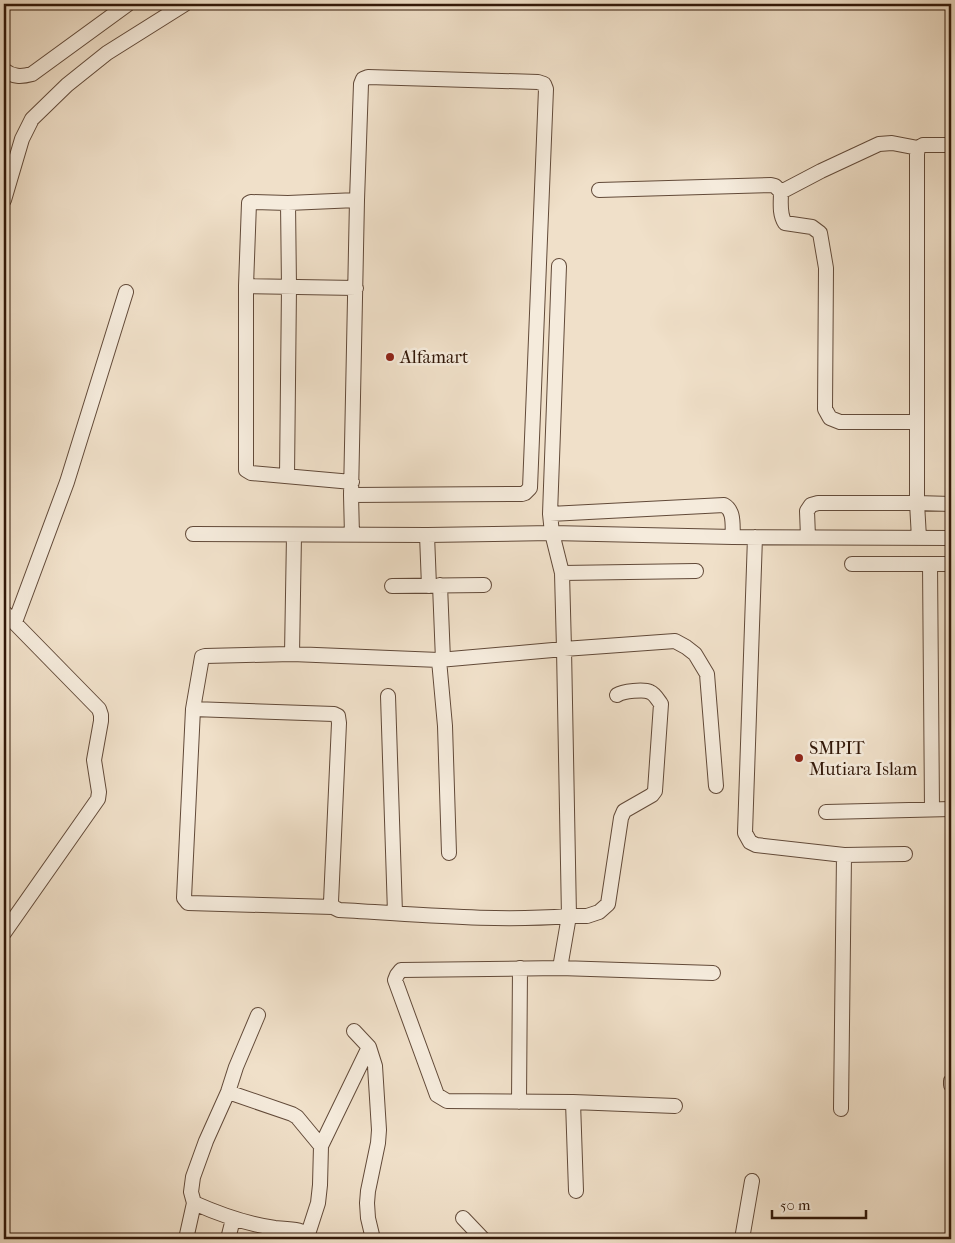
<svg xmlns="http://www.w3.org/2000/svg" width="955" height="1243" font-family="'IM FELL French Canon',serif">
<rect width="100%" height="100%" fill="#f0e0c9"/>
<filter id="stains"><feTurbulence type="fractalNoise" baseFrequency=".004" numOctaves="4"/><feColorMatrix values="0 0 0 0 .2 0 0 0 0 .09 0 0 0 0 .02 0 0 0 .5 -.17"/></filter>
<radialGradient id="worn" r=".72"><stop offset=".6" stop-color="#630" stop-opacity="0"/><stop offset="1" stop-color="#630" stop-opacity=".3"/></radialGradient>
<g fill="none" stroke-linecap="round" stroke-linejoin="round">
<defs>
<path id="minor" d="M4 70C13 77 21 77 32 74L128 4
M599 190 771 185 775 186 781 192
M4 200 22 139 32 119 67 85 107 53 185 4
M246 286 356 288
M916 422H840L830 418 825 409 826 268 820 233 812 227 785 223C779 214 781 202 781 192L821 171 879 144 892 143 918 148
M287 476 289 287 288 203
M352 482 251 473 246 470V286L249 203 251 202 288 203 357 200
M351 495 522 494 525 493 530 488 546 89 544 84 538 82 368 77 363 79 361 84 357 200 351 495 352 535
M550 514 724 505C735 511 732 526 733 537
M193 534 427 535 552 533 733 537 951 538
M427 535 429 586
M755 537 745 833 750 842 756 845 844 855 841 1109
M808 537 807 511 811 505 818 503H917V154L918 148 923 145H951
M919 538 917 503 951 504
M852 564H951
M930 564 932 809
M562 573 696 571
M440 585 443 660
M392 586 484 585
M4 612 99 709 101 715V721L94 760 99 792 98 799 4 933
M15 622 67 482 126 292
M292 654 294 535
M439 660 445 726 449 853
M388 696 395 913
M193 709 334 714 338 716 339 723 331 902 333 907 339 910C416 914 492 922 569 916L564 649 562 573 552 533 550 514 559 266
M826 812 951 809
M844 855 905 854
M333 907 188 903 184 898 193 709 202 657 205 656 292 654 439 660 564 649 675 641 686 647 695 654 707 674 716 786
M560 968 569 916H587L599 912 608 904 621 818 624 811 652 795 655 791 661 704C658 700 655 694 650 692 644 689 623 691 617 695
M354 1031 369 1047 375 1066 379 1130 378 1143 368 1191 367 1203 368 1218 373 1239
M951 1081V1085
M228 1092 292 1114 297 1117 321 1146
M519 1102 520 968
M573 1102 576 1191
M675 1106 573 1102 447 1101 437 1095 433 1084 395 980 397 975 401 970 560 968 713 973
M194 1203C221 1215 246 1224 275 1228 286 1229 306 1228 311 1239
M463 1218 483 1239
M308 1234 318 1203 320 1185 321 1146 369 1047
M186 1239 194 1203 191 1192 193 1177 206 1141 228 1092 236 1067 258 1015
M228 1239 233 1219
M742 1239 752 1181"/>
</defs>
<use href="#minor" stroke="#624a39" stroke-width="16"/>
<use href="#minor" stroke="#f5ebdc" stroke-width="14"/>
</g>
<g fill="#8f2418" stroke="#f5ebdc" stroke-width="2">
<circle cx="390" cy="357" r="5"/>
<circle cx="799" cy="758" r="5"/>
</g>
<g text-anchor="middle" stroke-width="5" stroke-linejoin="round" paint-order="stroke">
<g font-size="18" fill="#321809" stroke="#f5ebdc" text-anchor="start">
<text x="400" y="363">Alfamart</text>
<text x="809" y="754">SMPIT<tspan x="809" dy="21">Mutiara Islam</tspan></text>
</g>
</g>
<rect width="955" height="1243" fill="none" stroke="#f0e0c9" stroke-width="20"/>
<rect x="5" y="5" width="945" height="1233" fill="none" stroke="#321809" stroke-width="2.5"/>
<rect x="10" y="10" width="935" height="1223" fill="none" stroke="#321809"/>
<path d="M772 1210v8h94v-8" fill="none" stroke="#321809" stroke-width="2.5"/>
<text x="780" y="1210" font-size="15" fill="#321809" stroke="#f5ebdc" stroke-width="4" paint-order="stroke">50 m</text>
<rect width="100%" height="100%" filter="url(#stains)"/>
<rect width="100%" height="100%" fill="url(#worn)"/>
</svg>
